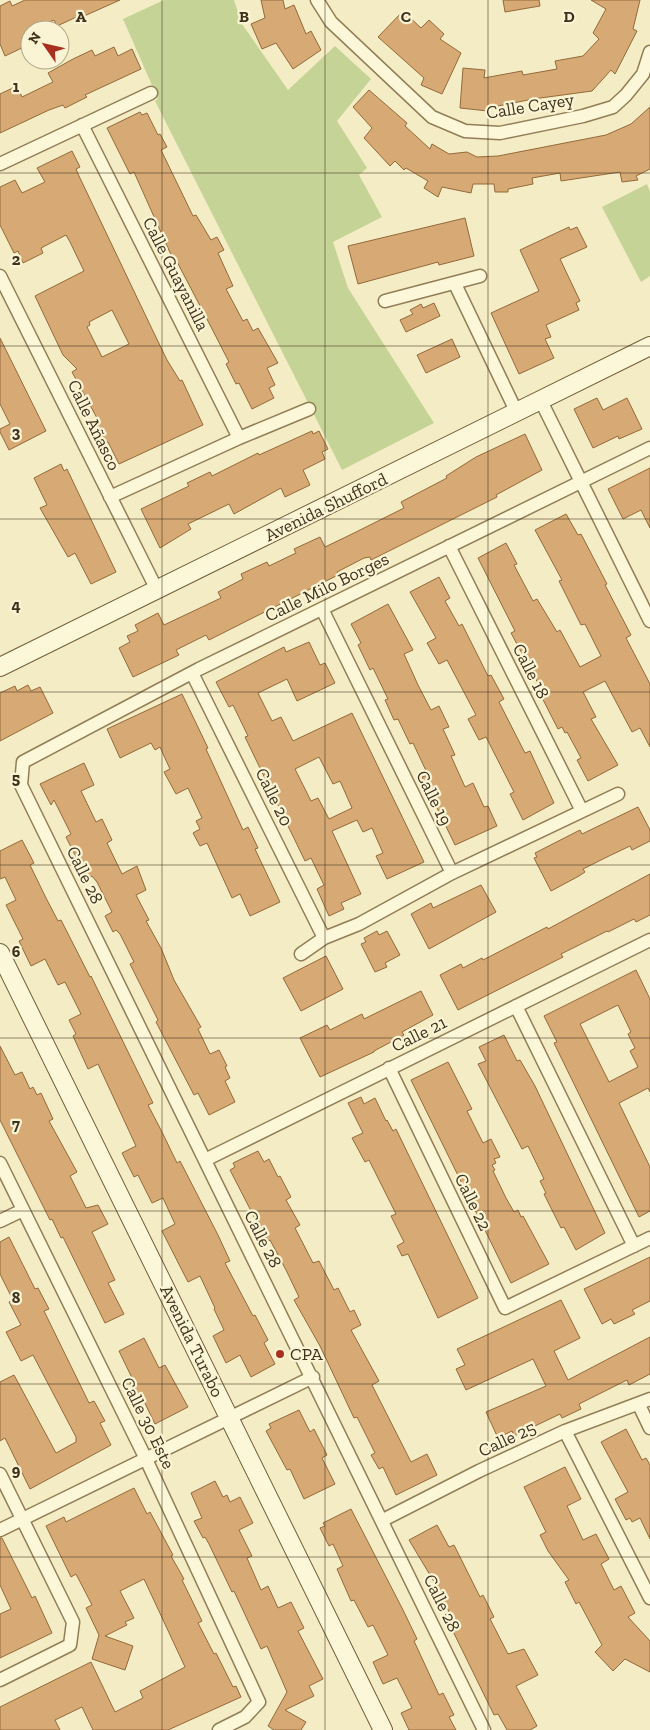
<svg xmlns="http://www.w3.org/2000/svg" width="650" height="1730" font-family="'Zilla Slab',serif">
<rect width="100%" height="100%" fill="#f4ecc4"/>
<path fill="#c5d496" d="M164 0H234L242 24 288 90 335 46 371 79 337 121 367 168 359 175 382 217 333 242 348 288 434 423 342 470 155 101 158 99 123 19Z
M647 184 650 192V276L641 282 602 207Z"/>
<path fill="#d7aa75" stroke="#94693a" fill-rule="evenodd" d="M25 0H120L82 17 81 15 57 26 54 20 24 33 26 36 22 38 26 46 5 56 0 44V6L10 1 12 6Z
M261 0H283L285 9 294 5 306 34 311 31 321 50 293 69 276 43 262 49 251 24 265 18Z
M503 0H539L540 6 505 12Z
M591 0H640L633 29 637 31 615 74 611 70 592 91 533 99 488 108V111L460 108 463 68 485 70 484 78 522 71 523 75 557 69 555 61 583 56 599 39 593 33 606 9Z
M403 11 421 28 429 20 444 34 440 39 461 53 442 94 421 85 424 78 378 37Z
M114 47 118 56 132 49 141 69 85 95 87 97 65 108 63 105 49 110 0 133V94L17 86 22 97 53 82 48 73 73 59 92 50 95 56Z
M369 90 407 123 405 126 430 149 432 144 449 154 467 152 477 157 498 156 606 135 631 124 650 107V169L636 176 638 180 622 182 620 172 561 181 560 173 532 178 533 184 508 189V192H495L494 184H473L471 193 442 187 438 197 424 188 428 181 406 168 404 170 395 161 390 166 364 138 372 128 353 107Z
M140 112 142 115 147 113 158 135 160 134 167 147 161 150 193 216 196 215 211 240 217 237 224 250 218 253 233 286 226 289 243 321 247 319 253 331 258 328 278 363 267 368 275 385 269 388 274 398 252 409 239 383 236 384 226 364 229 362 209 323 174 256 172 257 134 172 130 174 107 128Z
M72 151 80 167 76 169 79 176 152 329 167 360 180 381 182 380 203 425 119 464 108 442 105 443 94 420 97 418 72 372 77 369 63 355 35 296 84 271 70 242 66 235 41 248 43 253 23 263 18 251 14 253 0 225V187L15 180 22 193 45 182 37 168ZM112 310 129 344 102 357 87 327 90 325 89 322Z
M465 218 474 256 439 265 438 262 358 284 348 246Z
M569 227 570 230 577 227 587 247 560 259 580 301 576 303 579 310 546 325 551 337 545 339 554 358 519 374 491 313 539 291 520 250Z
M434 303 440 316 406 332 400 320 413 314 410 310 421 304 423 308Z
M0 338 46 431 9 450 0 432V429L10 424 0 404Z
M452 339 460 357 426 373 417 355Z
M597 398 603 410 627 398 642 429 619 439 618 436 593 448 574 409Z
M312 431 313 434 319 431 328 449 322 452 325 459 303 470 310 485 285 497 281 488 234 514 229 504 188 524 191 529 160 548 141 509 189 486 187 483 210 472 212 476 258 453 259 455Z
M525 434 542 470 496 495 497 497 371 560 370 557 364 558 337 572 338 575 209 640 206 635 176 650 179 655 133 677 119 648 130 642 127 636 138 631 135 625 158 613 164 625 221 598 218 592 243 579 241 574 267 562 269 566 296 553 294 549 320 537 325 547 352 534 404 508 401 502 447 478 446 476 476 457Z
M61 464 64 471 67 469 116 572 91 584 75 553 68 557 40 508 47 505 34 478Z
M650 468V528L641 510 623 519 608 489Z
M566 514 578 535 581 534 607 584 605 585 631 635 626 638 650 684V747L640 728 632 732 605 681 583 692 596 717 591 719 618 765 588 781 577 760 581 758 567 732 565 733 562 727 558 729 536 686 539 685 511 633 515 631 478 558 506 543 517 564 514 565 533 601 537 599 557 632 560 630 580 667 601 656 585 624 581 625 559 581 562 580 535 530Z
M439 577 450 598 445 601 459 626 462 624 488 676 491 675 504 699 499 702 525 753 530 751 554 803 523 820 510 794 514 792 486 737 479 740 468 719 476 715 447 660 439 664 427 643 436 638 410 592Z
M388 604 413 650 404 654 418 685 431 710 439 706 449 727 443 729 455 755 451 756 465 787 473 783 484 807 488 806 497 826 455 845 422 777 428 775 413 743 410 744 398 719 394 720 385 700 388 699 373 668 370 670 358 645 361 643 351 624Z
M309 642 320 665 325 663 335 683 297 701 287 679 258 693 272 721 281 717 293 741 352 713 424 862 387 879 376 856 383 853 372 828 363 832 357 820 332 831 361 894 341 903 344 909 329 916 317 889 324 885 311 858 305 861 245 737 248 736 233 705 229 707 216 682 284 647 286 652ZM319 757 333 784 340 781 352 808 329 819 318 798 311 801 295 769Z
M28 685 31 691 40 687 53 713 0 741V693L15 686 17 691Z
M182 694 208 748 206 749 243 830 248 827 258 848 255 849 280 902 250 916 240 894 232 898 207 843 200 846 193 833 200 829 196 821 202 818 188 788 176 794 164 772 170 769 160 747 155 750 151 743 120 758 107 729Z
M84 763 94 785 81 791 96 822 102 819 112 840 107 843 122 874 137 866 146 890 136 895 149 920 146 921 161 948 174 980 201 1027 198 1029 210 1054 219 1050 227 1066 225 1067 230 1078 225 1081 235 1102 209 1115 198 1093 194 1095 156 1022 158 1020 130 964 134 962 120 934 116 930 113 932 105 916 112 912 97 882 92 876 87 879 66 837 71 834 54 800 51 805 40 784Z
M638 807 650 830V841L632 850 630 846 609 856 583 869 585 872 579 876 551 891 534 858 537 857 535 853 580 830 582 834Z
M22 840 34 863 30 865 45 896 58 921 61 920 90 977 91 976 153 1103 148 1105 162 1132 177 1163 180 1161 218 1235 230 1261 225 1263 253 1316 255 1315 268 1340 264 1343 275 1364 251 1377 240 1355 226 1363 213 1336 224 1330 214 1309 215 1308 200 1276 188 1282 162 1231 175 1224 163 1198 152 1203 138 1175 134 1177 122 1153 136 1146 98 1064 88 1069 73 1036 76 1034 69 1020 81 1014 65 982 58 985 45 959 31 966 19 941 23 939 6 905 16 900 5 877 0 879V851Z
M650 874V915L636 922 634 919 608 932 607 931 561 954 563 957 458 1010 440 975 461 964 463 968 482 958 483 960 547 927 548 929Z
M481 885 496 912 429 949 411 914 431 903 433 908Z
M377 931 379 935 387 931 400 955 385 963 387 967 375 972 361 944 366 942 364 938Z
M326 956 343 989 301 1011 283 978Z
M636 970 650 999V1092L648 1088 619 1103 650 1167V1211L639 1217 554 1043 557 1042 544 1016ZM618 1005 631 1032 628 1034 635 1048 630 1051 638 1067 609 1082 580 1024Z
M421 991 433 1015 402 1032 404 1035 374 1051V1052L320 1077 300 1038 327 1025 330 1030 362 1014 364 1019Z
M504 1035 517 1061 520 1060 535 1086 605 1233 576 1250 564 1227 561 1228 544 1194 546 1193 540 1181 544 1179 528 1146 522 1149 478 1064 486 1061 479 1047Z
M0 1046 15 1075 22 1072 30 1089 33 1087 37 1095 41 1093 53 1119 49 1121 77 1172 70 1176 86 1208 98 1205 108 1224 92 1232 115 1280 108 1283 124 1314 105 1323 63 1237 61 1238 52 1219 50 1220 0 1120Z
M448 1062 472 1109 467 1111 483 1143 491 1139 500 1157 494 1159 496 1163 492 1165 495 1170 493 1171 506 1198 514 1212 518 1210 521 1217 523 1216 549 1264 511 1283 411 1080Z
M361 1097 364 1104 375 1098 386 1121 387 1120 393 1131 396 1129 478 1298 438 1318 408 1254 402 1256 397 1246 404 1242 391 1216 396 1214 369 1160 365 1162 352 1138 363 1133 348 1103Z
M258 1151 264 1162 269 1159 278 1177 280 1176 291 1197 286 1200 300 1225 295 1228 313 1263 319 1261 334 1290 338 1288 350 1312 354 1310 361 1325 351 1330 379 1381 372 1385 411 1462 427 1454 437 1475 396 1495 383 1467 379 1469 371 1455 375 1453 357 1417 354 1418 320 1346 294 1300 299 1297 286 1270 270 1240 267 1242 230 1170 235 1167 233 1163Z
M9 1237 35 1289 38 1288 49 1309 44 1311 89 1403 94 1401 105 1421 100 1423 111 1445 30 1489 5 1438 0 1441V1382L14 1375 56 1453 76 1442V1437L33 1355 21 1361 6 1332 21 1325 9 1302 13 1300 0 1274V1242Z
M650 1257V1301L632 1310 635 1314 614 1324 611 1319 602 1324 584 1289Z
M561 1300 580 1338 554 1351 568 1380 650 1337V1374L629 1385 627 1380 579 1404 581 1409 562 1418 560 1414 514 1436 512 1431 498 1438 486 1412 546 1386 533 1359 466 1390 456 1369 465 1365 457 1349Z
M144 1338 159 1368 165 1365 188 1407 155 1424 141 1395 137 1397 130 1382 133 1380 119 1351Z
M299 1410 310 1432 314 1429 327 1455 322 1458 335 1484 304 1499 290 1469 287 1470 266 1431 271 1428 269 1424Z
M626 1429 642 1460 646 1458 650 1465V1539L640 1518 632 1522 630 1518 626 1520 615 1499 628 1492 601 1442Z
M565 1467 581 1499 567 1506 583 1540 596 1534 609 1559 601 1564 614 1590 621 1586 635 1613 628 1617 650 1641V1672L625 1659 613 1671 595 1652 602 1645 579 1602 576 1604 565 1582 569 1580 548 1551 540 1535 546 1532 524 1487Z
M215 1481 223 1497 227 1495 230 1502 240 1497 253 1523 239 1530 252 1556 247 1558 261 1590 268 1586 278 1608 291 1602 304 1628 298 1631 323 1679 309 1686 314 1696 285 1710 306 1722 301 1730H274L268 1726 287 1692 267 1646 261 1649 234 1591 232 1592 209 1544 205 1537 203 1538 194 1521 202 1518 191 1493Z
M134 1488 147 1514 150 1512 173 1555 171 1556 184 1579 182 1580 202 1621 198 1623 214 1654 216 1653 233 1687 236 1686 241 1697 168 1730H93L82 1707 55 1720 60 1730H0V1707L91 1662 115 1712 143 1698 140 1691 185 1667 144 1579 120 1591 134 1618 125 1622 127 1625 105 1636 133 1646 125 1670 92 1659 99 1635 86 1608 92 1605 76 1574 71 1577 46 1526 64 1517 66 1522Z
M351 1509 403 1610 417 1639 414 1641 439 1695 443 1693 454 1715 449 1717 456 1730H409L401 1713 412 1708 397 1678 383 1684 373 1662 388 1655 373 1625 368 1627 354 1600 351 1601 337 1569 343 1566 333 1544 329 1546 320 1528 325 1526 323 1523Z
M437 1525 449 1547 454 1545 480 1597 483 1595 494 1617 490 1619 508 1654 524 1649 538 1675 516 1686 537 1726 530 1730H507L498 1714 494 1715 445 1615 449 1612 439 1590 409 1540Z
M0 1538H2L32 1598 35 1596 52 1633 0 1658V1614L11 1609 0 1585Z"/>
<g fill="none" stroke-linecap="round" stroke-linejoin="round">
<defs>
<path id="street" d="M317 0 331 22 432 117 465 131 500 133 583 116 613 107 626 95 643 74 650 52
M82 125 239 438
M0 164 151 93
M0 276 157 590
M455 284 517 413
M385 301 480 276
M541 401 650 621
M110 497 239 438 309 409
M449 546 582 811
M322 609 452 873
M192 673 324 938
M301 954 324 938 359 924 452 873 618 794
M516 1006 634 1246
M389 1068 505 1308 650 1238
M205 1160 650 940
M0 1163 145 1457 259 1702 245 1717 219 1730
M0 1221 23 1210
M639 1405 650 1428
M565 1431 650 1598
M0 1474 73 1622 70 1645 0 1680
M383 1520 479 1471 565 1431 650 1399
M0 1530 313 1377
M484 1730 21 785 23 762 199 669 650 448"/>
<path id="secondary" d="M0 667 650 346
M0 953 383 1730"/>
</defs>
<use href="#street" stroke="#917e57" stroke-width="15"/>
<use href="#secondary" stroke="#735e3a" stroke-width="20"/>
<use href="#street" stroke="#fdf7d9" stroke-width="12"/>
<use href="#secondary" stroke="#fdf7d9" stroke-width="18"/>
</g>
<path fill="none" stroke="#3f321d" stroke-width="1" stroke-opacity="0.55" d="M162 0V1730M325 0V1730M488 0V1730M0 173H650M0 346H650M0 519H650M0 692H650M0 865H650M0 1038H650M0 1211H650M0 1384H650M0 1557H650"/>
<circle fill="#a9301f" stroke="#faf4d5" stroke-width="2" cx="280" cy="1354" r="5"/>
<g text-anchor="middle" stroke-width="4.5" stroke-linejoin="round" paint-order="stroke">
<g font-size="18" fill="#3f321d" stroke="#faf4d5">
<text transform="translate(530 106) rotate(-9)" y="6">Calle Cayey</text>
<text transform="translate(176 274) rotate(63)" y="6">Calle Guayanilla</text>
<text transform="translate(94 425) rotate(64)" y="6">Calle Añasco</text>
<text transform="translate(326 507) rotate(-26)" y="6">Avenida Shufford</text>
<text transform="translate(327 587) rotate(-26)" y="6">Calle Milo Borges</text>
<text transform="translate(531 671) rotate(63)" y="6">Calle 18</text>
<text transform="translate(274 797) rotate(64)" y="6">Calle 20</text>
<text transform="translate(434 798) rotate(64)" y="6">Calle 19</text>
<text transform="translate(85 875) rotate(64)" y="6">Calle 28</text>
<text transform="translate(419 1034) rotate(-26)" y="6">Calle 21</text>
<text transform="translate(473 1202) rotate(64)" y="6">Calle 22</text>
<text transform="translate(263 1239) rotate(63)" y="6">Calle 28</text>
<text transform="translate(192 1341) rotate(64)" y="6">Avenida Turabo</text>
<text transform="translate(148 1423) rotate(64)" y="6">Calle 30 Este</text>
<text transform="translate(507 1439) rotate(-25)" y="6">Calle 25</text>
<text transform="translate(442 1603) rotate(64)" y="6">Calle 28</text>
</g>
<g font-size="18" fill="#3f321d" stroke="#faf4d5" text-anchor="start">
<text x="290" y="1360">CPA</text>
</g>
</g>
<g font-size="16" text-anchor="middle" font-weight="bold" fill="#3f321d" stroke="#faf4d5" stroke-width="4.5" stroke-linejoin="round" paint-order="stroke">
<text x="81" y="22">A</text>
<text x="244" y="22">B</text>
<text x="406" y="22">C</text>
<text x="569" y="22">D</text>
<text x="16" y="92">1</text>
<text x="16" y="265">2</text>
<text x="16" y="438">3</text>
<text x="16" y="611">4</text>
<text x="16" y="784">5</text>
<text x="16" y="957">6</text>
<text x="16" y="1130">7</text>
<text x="16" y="1303">8</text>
<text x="16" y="1476">9</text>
</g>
<g transform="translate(45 45) rotate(304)"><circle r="24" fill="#faf4d5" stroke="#afa68b"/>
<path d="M0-4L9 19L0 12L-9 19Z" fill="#a9301f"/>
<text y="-8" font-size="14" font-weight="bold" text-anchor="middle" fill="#3f321d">N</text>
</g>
</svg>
